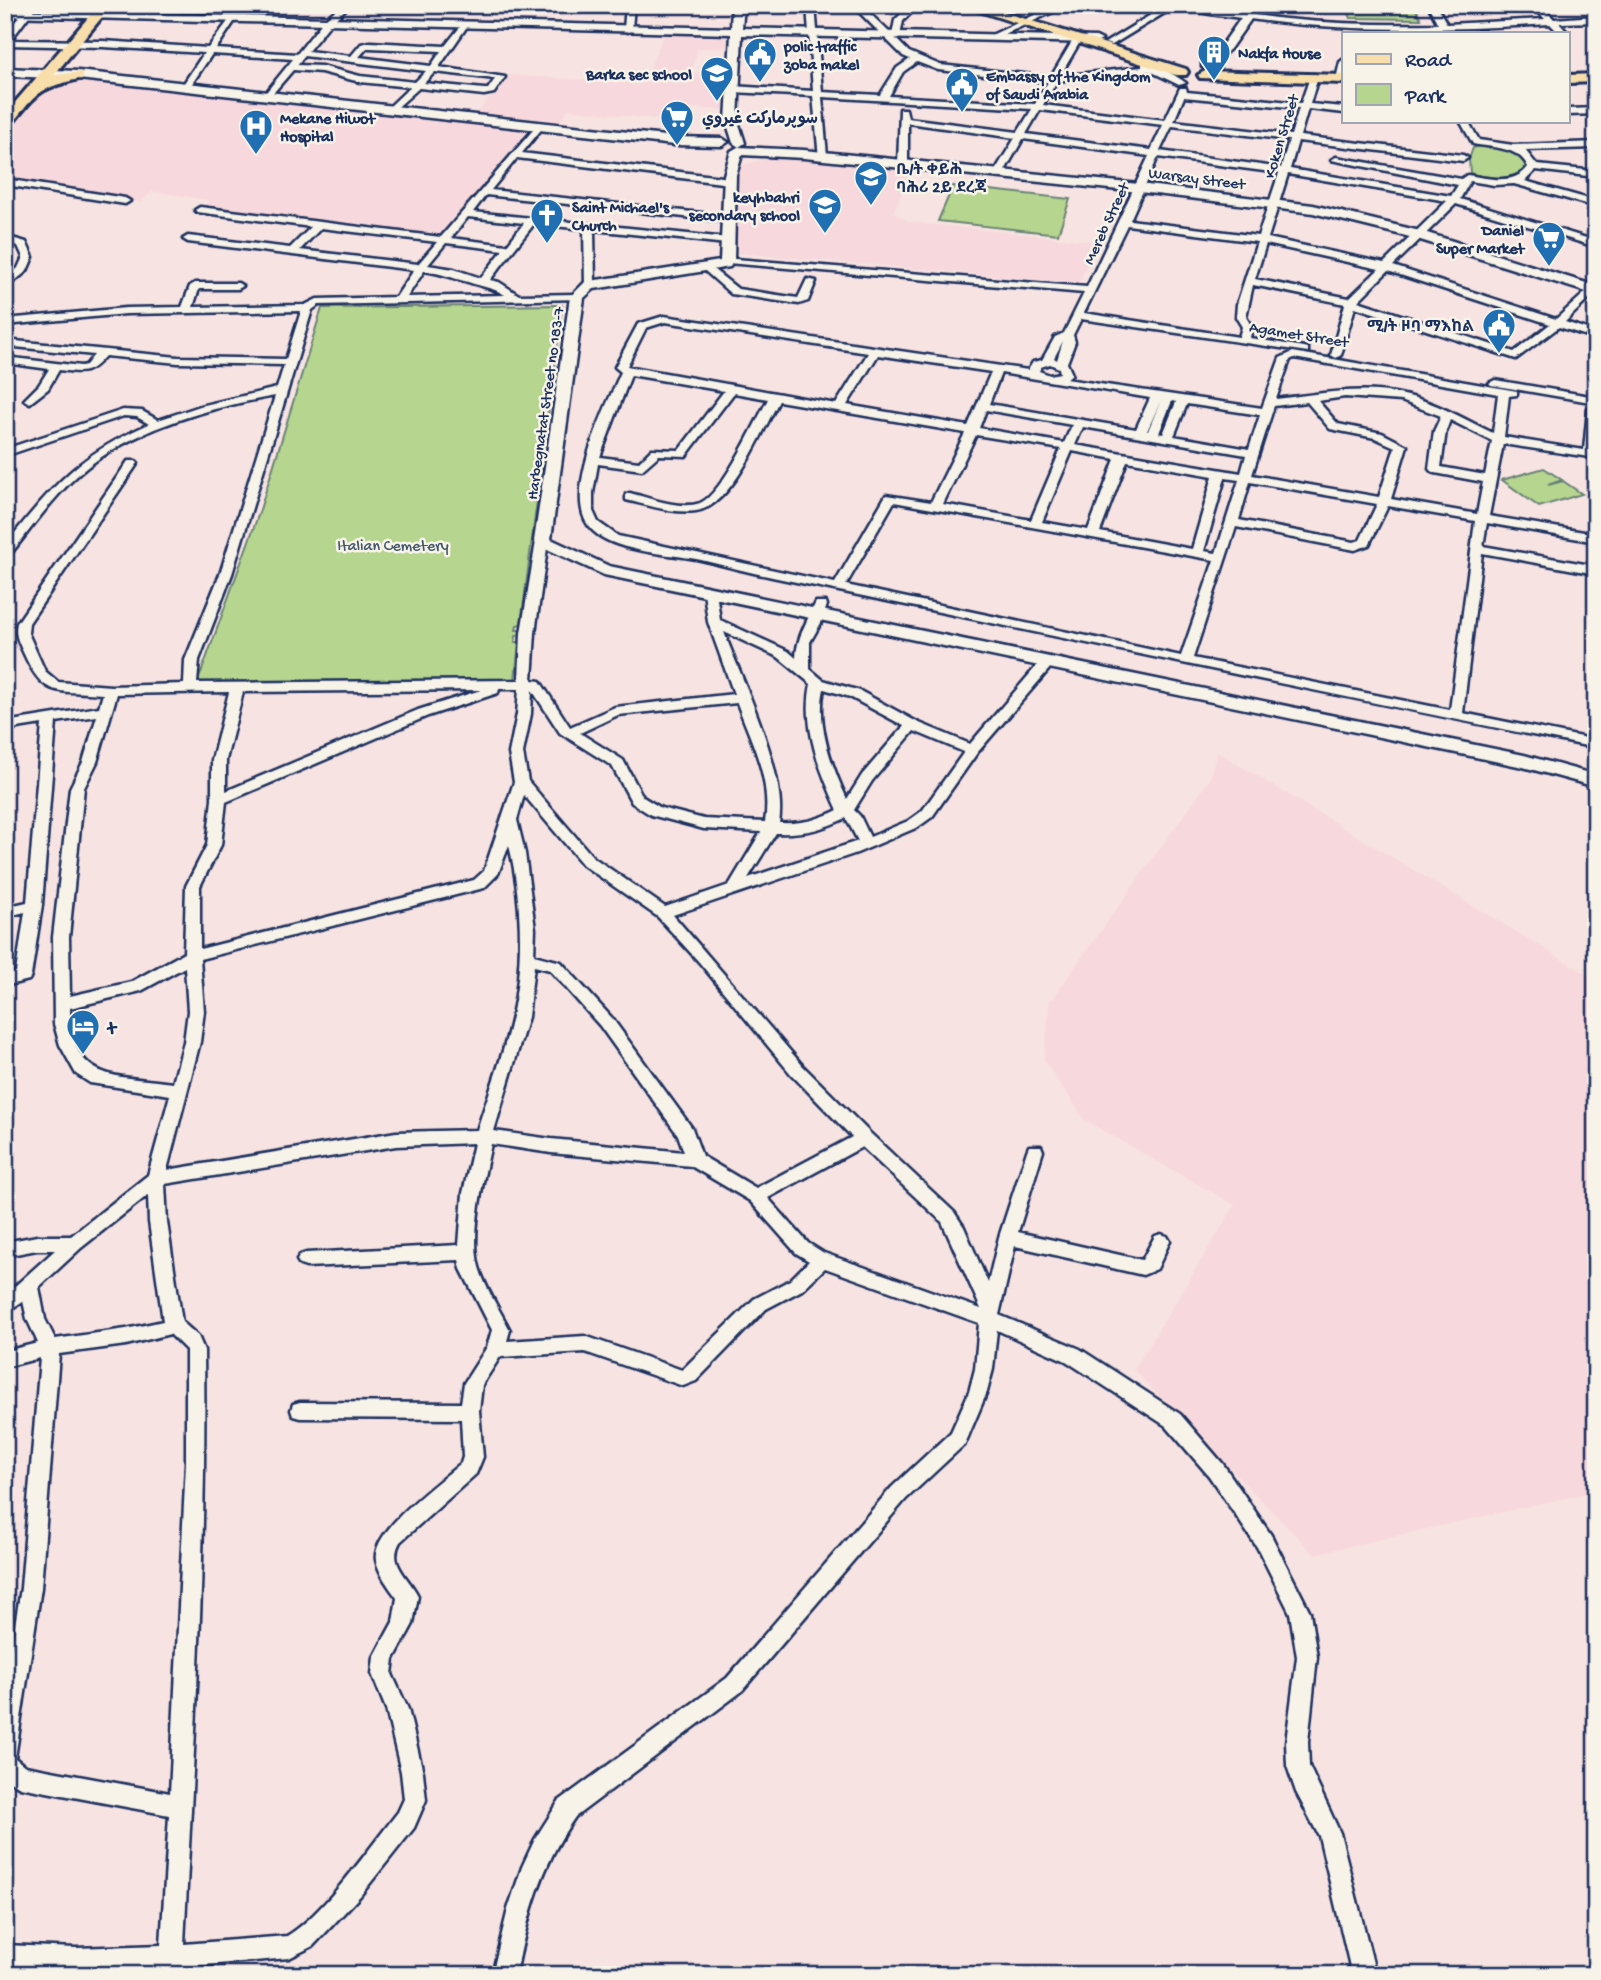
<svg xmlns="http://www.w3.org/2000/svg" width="1601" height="1980" font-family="'Gochi Hand','Playpen Sans Arabic','Noto Sans Ethiopic',sans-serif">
<rect width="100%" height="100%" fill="#f7e3e1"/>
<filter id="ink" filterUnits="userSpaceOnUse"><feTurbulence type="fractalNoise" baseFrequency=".0143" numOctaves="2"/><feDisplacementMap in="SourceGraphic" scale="14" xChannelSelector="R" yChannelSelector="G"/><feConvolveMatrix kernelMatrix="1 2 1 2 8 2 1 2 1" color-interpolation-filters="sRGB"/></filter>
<g filter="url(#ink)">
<path fill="#f7d8dc" d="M666 30 730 32V47L698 48 691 73 725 74 724 109 671 108 664 120 568 109 561 121 478 113 507 75 643 84Z
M70 78 480 125 530 129 440 234 205 205 209 200 152 191 141 202 5 179V133L45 90H54Z
M772 157 912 172 893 212 909 222 1096 242 1079 283 738 253 734 175 741 166Z
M1217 752 1596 980V1491L1314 1554 1134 1370 1235 1205 1086 1121 1044 1060 1050 1002 1210 779Z"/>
<path fill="#b6d58e" stroke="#688276" stroke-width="2" d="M1345 5H1414L1421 19 1351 18Z
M1480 146C1496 149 1522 148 1526 167 1513 183 1487 178 1470 173L1469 159 1473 148Z
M953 186 1070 199 1058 234 938 221Z
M562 305 552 390H546L544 408H549L521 624 517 625 516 630H521L520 635 516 636 515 642H519L515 680 197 684 259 513 322 308Z
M1544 468 1562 480 1548 485 1563 481 1582 494 1539 507 1502 480Z"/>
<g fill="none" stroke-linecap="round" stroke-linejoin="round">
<defs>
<path id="street" d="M28 5H37L11 40 103 41 208 48 232 16 236 19 216 49 297 54 324 20 341 5H350L330 24 308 51 351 56 361 44 370 42 445 46 464 22 468 25 439 67 505 77 494 93 484 95 419 88 392 112 387 109 389 107 410 87 360 82 321 72 293 70 268 99 263 96 293 59 212 54 189 88 186 89 182 86 204 53 103 47 5 45V35ZM367 48H370L441 51 431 66 359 57ZM304 56 426 71 415 82 360 76 321 66 297 65ZM435 72 495 79 488 89H484L424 83Z
M626 5H634L632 29 628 32 624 29Z
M807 5H815L822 92 880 95 897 68 910 59 903 56 852 5H861L892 35 895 20 910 5H919L903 21 900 36 895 38 909 52 940 65 1051 77 1073 40 1077 37 1081 40 1060 76 1142 67V63C1155 63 1175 75 1186 83L1179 85 1150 71 1057 81 1043 105 1165 120 1180 88H1186L1187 92 1301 103 1310 77 1314 74 1318 77 1310 104 1344 107V113L1308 109 1300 136 1463 155 1468 158 1463 161 1298 141 1290 169 1451 196 1458 185 1331 160 1336 157 1461 179 1467 175C1487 178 1514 186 1528 167 1519 146 1492 148 1473 144L1460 121H1468L1479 140 1513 145 1596 142V148L1525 150 1537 165 1596 171V177L1536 170 1525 181 1596 201V207L1514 184 1494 185 1470 181 1460 199 1596 241V247L1456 204 1393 266 1556 319 1596 283V292L1565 322 1596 332V339L1559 327 1516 359 1355 307 1341 355 1336 358 1331 355 1345 304 1253 285 1246 317 1252 327 1250 338 1304 347 1308 348V352L1081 319 1073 335 1075 342 1067 363 1072 374 1066 379 1262 408 1280 358 1293 352 1517 391V395L1509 396 1504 437 1584 450 1588 409 1596 406V458L1503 444 1489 516 1596 534V542L1487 523 1483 546 1596 566V574L1482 553 1463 713 1596 740V748C1323 693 1049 635 777 578 751 573 726 566 701 560 670 553 607 553 588 525 564 491 606 406 621 372L615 367 638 324 664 316 1028 370 1033 362 1042 360 1055 337 1064 333 1084 293 727 263 723 262V258L1087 287 1149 156 1023 139 1003 174 998 177 993 174 1015 138 908 123V164L903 167 898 164 900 109H906L908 118 1018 132 1032 109 822 97 827 156 819 158 813 96 732 92 728 89 732 86 813 91ZM917 62 938 70 1048 82 1035 104 889 96 903 72ZM1184 97 1299 108 1291 135 1174 121ZM1040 110 1163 125 1151 150 1026 134ZM1172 126 1289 140 1281 168 1160 151ZM1158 157 1279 173 1258 236 1130 220ZM1288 174 1447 201 1384 263 1268 238ZM1127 225 1257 242 1237 304 1236 317 1242 327 1239 337 1084 313ZM1266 244 1379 269 1349 298 1255 279ZM1388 271 1550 324 1514 352 1358 301ZM665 322 868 353 836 404 627 366 646 328ZM1063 341 1057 360 1054 358ZM878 355 991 372 968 426 847 405ZM1294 358 1498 394 1493 433C1464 419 1436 402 1404 395 1363 385 1318 394 1276 399L1290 360ZM1050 364 1059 368 1060 373 1050 375 1039 371 1041 367ZM1001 373 1150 398 1136 429 989 404ZM631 375 724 391 679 450 652 449 639 462 600 457ZM734 393 768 399C756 421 722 495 700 503 679 510 650 498 630 493L626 494V500C648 505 673 514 696 511 733 506 762 431 779 401L965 433 931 502 886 495 835 583 618 536 598 522 593 511V493L598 464 642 470 659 455 686 456ZM1345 397 1401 401 1441 416 1434 431 1429 469 1435 473 1483 482 1477 514 1391 499 1407 446 1382 433 1338 424 1318 401ZM1161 400 1148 431H1147ZM1172 401 1176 402 1163 434 1159 433ZM1307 402 1330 429 1375 438 1395 447 1379 497 1252 475 1274 406ZM1187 404 1260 415 1249 449 1174 436ZM986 410 1072 425 1064 443 979 428ZM1450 420 1492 441 1485 475 1441 467 1446 431ZM1083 427 1246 455 1241 473 1075 445ZM976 435 1061 449 1031 520 943 504ZM1072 451 1115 459 1088 530 1042 522ZM1127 461 1213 476 1192 549 1100 532ZM1225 478 1239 480 1216 553 1204 551ZM1250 482 1377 504 1360 540 1354 542 1239 520ZM894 502 1214 560 1181 656 846 585ZM1388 506 1475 521 1450 710 1193 658 1236 527 1355 550 1369 545Z
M1056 5H1068L992 40 985 38Z
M1167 5C1207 5 1246 15 1286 19 1336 24 1387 25 1438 24L1428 5H1436L1447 24 1545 19 1532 5H1541L1554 19 1596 16V22L1559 23 1568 33V34L1559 33 1550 24C1450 30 1350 33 1250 19 1226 16 1199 14 1176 6L1112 45 1105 43Z
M1344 59V80L1340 82 1336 79 1340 62Z
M1596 108V114L1568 115V109Z
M539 123 544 126 522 153 730 178 735 181 730 184 517 158 491 190 729 216 734 219 729 222 486 195 473 212 727 238 732 241 727 244 594 230 595 285 590 288 585 285 584 229 534 224 490 280 499 282 519 295 577 294 582 297 581 299 319 305 312 310 232 574 199 660 197 683 519 680 521 633 536 541 542 537 548 541 535 633 532 680 540 681 570 727 615 707 734 694 708 622 704 592 710 588 716 592 720 620 788 651 796 658C796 639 808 619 816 602H826L827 605 821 623 810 642V669L823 680 860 691 917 722 970 744 1041 661H1051V667L977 753 932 817 918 827 857 853 673 915 803 1066 870 1133 954 1212 964 1227 988 1283 999 1237 1027 1151 1029 1146H1041L1043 1151 1018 1232 1142 1260 1155 1236 1161 1234 1167 1236 1170 1241 1157 1269 1143 1275 1015 1246 999 1315 1080 1349 1180 1414 1223 1464 1271 1535 1310 1612 1317 1657 1308 1742 1309 1766 1340 1833 1376 1975H1352L1319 1836 1296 1792 1287 1766 1286 1742 1297 1657 1290 1613 1257 1547 1209 1476 1166 1426 1066 1361 997 1330 993 1369 987 1392 965 1444 906 1499 741 1692 575 1817C541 1865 527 1918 516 1975H492L508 1909 522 1867 535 1839 559 1801 727 1678 892 1487 951 1432 969 1392 975 1369 979 1323 825 1268 802 1290 766 1309 696 1381 683 1386 585 1352 500 1357 482 1385 479 1411 483 1457 476 1474 400 1542C387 1564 410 1578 418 1596L413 1624 394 1659 392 1674 408 1709 423 1772 426 1800 414 1828 360 1896 313 1946 289 1958 183 1967V1975H159L160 1968 76 1971 5 1969V1945L76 1948 161 1945 169 1815 20 1787 5 1778V1687L21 1588 40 1358 5 1367V1351L38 1343 27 1319 23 1301 5 1313V1295L55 1250H37L5 1256V1242L37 1236H71L148 1175 170 1095 90 1083 76 1074 60 1045 54 1024 53 937 70 788 83 762 97 716 56 722 42 905 31 976 29 980 5 986V974L16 972 25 912 5 917V907L27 902 42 724 5 730V722L99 707 103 694C58 690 44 699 24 654 19 643 14 635 17 623L128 461H136L138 463 29 623 28 633 45 671 58 682 111 686 184 684 185 660 220 574 275 396C208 408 131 429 79 474 52 498 32 528 9 556L5 557V545C54 485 76 456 149 424L137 417 124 416 5 456V449L123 410 142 411 158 420 200 406 277 388 284 365 178 363 105 356C89 375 83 373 59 370L48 389 30 403 24 400 39 385 49 369 5 363V357L81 366 86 365 94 355 5 346V340L178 357 286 359 301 311 126 314 5 325V319L126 308 182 307 190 286 195 283H238L243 286 238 289H199L193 307 305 305 317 299 396 297 414 270 188 242 183 239 188 236 290 248 311 227 197 212 195 210 200 207 441 237ZM468 217 524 223 507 245 451 238ZM321 228 437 242 418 264 300 250ZM446 243 503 250 481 278 454 269 428 265ZM424 271C440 273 452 278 468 282 482 287 492 287 505 295L407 297ZM724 632 778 657 811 684C802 727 820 771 838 810 817 820 802 824 779 823 788 775 742 680 724 632ZM499 689H519L517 714 509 753 514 782 484 871 474 880 200 949V886L221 845 226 802 428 716 498 693ZM824 689 850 697 904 726 862 775 847 799C832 767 816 725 824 689ZM481 690 418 710 226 791V760L243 692ZM532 690 560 733 612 766 632 803 651 815 704 829 761 832 729 885 665 907 593 857 528 781 523 753 531 714ZM229 692 212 760V799L207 845 186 886 184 953 131 982 70 996 69 937 84 788 97 762 117 694ZM737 703C751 741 772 780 765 822L704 819 661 808 643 797 623 760 580 733 618 715ZM914 731 964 752 922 811 908 821 870 837 860 816 854 810 872 781ZM524 795 583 865 658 917 699 962 791 1074 852 1137 756 1188 702 1156 692 1128 612 1018 561 962 534 955 535 929 525 853 517 820ZM846 818 858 841 748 878 776 833C803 834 821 830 846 818ZM509 845C522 899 524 962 512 1016 504 1054 489 1092 477 1130L396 1132 167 1170 200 1042 204 1011 200 959 484 888 498 874ZM534 966 550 970 600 1026 678 1135 684 1152 551 1139 494 1131 528 1017ZM185 967 188 1011 184 1042 173 1083C114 1075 71 1083 70 1008L141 991ZM474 1143 463 1193 459 1245 306 1253 300 1255 297 1260 300 1265 306 1267 459 1260 461 1269 492 1330 487 1347 464 1383 461 1403 300 1402 293 1404 291 1410 293 1416 300 1418 461 1419 463 1457 461 1463C440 1482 371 1530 376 1560 379 1574 389 1587 397 1598L393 1622 374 1657 372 1674 386 1709 401 1772 404 1799 398 1812C371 1846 323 1915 287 1936L184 1944C194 1746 207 1548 204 1350L198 1336 182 1322 167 1222 165 1184 396 1146ZM491 1144 551 1153 691 1166 750 1201 796 1253 809 1261 790 1280 754 1299 682 1370 585 1336 507 1341 510 1330C500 1310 485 1288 479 1267 470 1235 484 1177 491 1144ZM862 1147 942 1222 981 1309 824 1253 808 1243 768 1198ZM148 1195 149 1222 163 1321 126 1329 55 1339 45 1319 39 1287 81 1248ZM170 1334 186 1350V1462L170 1793 25 1766 15 1758 41 1588 59 1354 126 1345Z
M5 179 125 198 130 201 125 204 5 185Z
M5 236 26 242 33 257 27 271 5 289V280L18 268 23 257 18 246 5 242Z
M709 266 738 289 798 298 807 279 816 281 808 301 799 304 731 294 705 271 704 269Z
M1495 380 1596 397V403L1491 385 1489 383Z"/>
<path id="secondary" d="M732 5H744L742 28 1096 37 1102 40 1096 43 742 35 738 121 745 143 739 147 733 143 726 121 731 34 5 16V10L731 28Z
M1250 5H1261L1230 49 1210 67H1202V63L1222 45Z
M5 68 78 71 674 137 722 138 728 142 722 146 674 145 78 79 5 76Z
M738 147 804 150 1139 184 1313 205 1424 232 1596 286V295L1414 238 1313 213 1139 192 804 158 742 155 736 175 734 260 730 267 594 289 584 298 551 539 609 566 1524 755 1596 775V787L1523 767 604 575 536 544 534 541 570 297 585 282 590 281 720 261 724 175 731 151Z"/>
<path id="primary" d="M99 5H112L54 75 83 72V78C37 89 40 90 10 126L5 127V114Z
M961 5H981L1186 69 1188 72 1186 75H1176Z
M1205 71 1344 75V83L1200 78 1198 75Z
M1596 74V82L1568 83V75Z"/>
</defs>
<use href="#street" stroke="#1b2f5e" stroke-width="5"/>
<use href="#secondary" stroke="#1b2f5e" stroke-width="5"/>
<use href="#primary" stroke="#1b2f5e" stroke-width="6"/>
<use href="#street" fill="#f7f3e8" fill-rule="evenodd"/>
<use href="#secondary" fill="#f7f3e8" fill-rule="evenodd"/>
<use href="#primary" fill="#f8deab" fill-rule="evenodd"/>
</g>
</g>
<defs>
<symbol id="building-pin" viewBox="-11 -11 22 30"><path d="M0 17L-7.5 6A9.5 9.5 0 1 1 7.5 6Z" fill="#1f6fb2" stroke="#f7f3e8"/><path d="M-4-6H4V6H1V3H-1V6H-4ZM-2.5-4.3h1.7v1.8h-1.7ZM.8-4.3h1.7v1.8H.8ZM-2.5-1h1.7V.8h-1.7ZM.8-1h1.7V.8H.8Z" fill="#fff"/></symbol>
<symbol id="civic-pin" viewBox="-11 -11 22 30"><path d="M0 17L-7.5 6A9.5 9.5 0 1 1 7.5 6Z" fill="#1f6fb2" stroke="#f7f3e8"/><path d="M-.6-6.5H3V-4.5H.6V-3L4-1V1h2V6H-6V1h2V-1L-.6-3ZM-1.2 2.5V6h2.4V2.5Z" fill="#fff"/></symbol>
<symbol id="school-pin" viewBox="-11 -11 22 30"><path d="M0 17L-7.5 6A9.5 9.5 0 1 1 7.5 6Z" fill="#1f6fb2" stroke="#f7f3e8"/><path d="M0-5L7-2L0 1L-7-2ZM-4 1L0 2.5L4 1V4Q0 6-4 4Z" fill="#fff"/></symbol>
<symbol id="supermarket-pin" viewBox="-11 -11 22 30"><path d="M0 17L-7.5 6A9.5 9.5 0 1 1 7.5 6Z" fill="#1f6fb2" stroke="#f7f3e8"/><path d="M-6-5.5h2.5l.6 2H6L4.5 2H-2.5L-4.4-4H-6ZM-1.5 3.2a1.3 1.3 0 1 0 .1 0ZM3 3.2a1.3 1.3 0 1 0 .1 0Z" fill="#fff"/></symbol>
<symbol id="hospital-pin" viewBox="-11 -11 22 30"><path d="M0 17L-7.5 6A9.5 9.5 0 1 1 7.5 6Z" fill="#1f6fb2" stroke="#f7f3e8"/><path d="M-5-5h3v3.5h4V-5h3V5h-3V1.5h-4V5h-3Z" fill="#fff"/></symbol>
<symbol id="church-pin" viewBox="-11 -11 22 30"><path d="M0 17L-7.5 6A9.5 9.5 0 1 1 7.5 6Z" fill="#1f6fb2" stroke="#f7f3e8"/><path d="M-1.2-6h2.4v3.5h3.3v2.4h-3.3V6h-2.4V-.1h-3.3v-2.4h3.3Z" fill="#fff"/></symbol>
<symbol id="hotel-pin" viewBox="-11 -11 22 30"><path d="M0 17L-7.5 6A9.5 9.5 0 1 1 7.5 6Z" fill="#1f6fb2" stroke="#f7f3e8"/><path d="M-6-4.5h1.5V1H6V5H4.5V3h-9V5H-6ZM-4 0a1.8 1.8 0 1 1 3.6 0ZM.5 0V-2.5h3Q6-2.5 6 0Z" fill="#fff"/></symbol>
</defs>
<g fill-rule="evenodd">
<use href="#building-pin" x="1195" y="33" width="38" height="52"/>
<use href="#civic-pin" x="741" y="35" width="38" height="52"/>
<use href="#school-pin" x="698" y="54" width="38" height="52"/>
<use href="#civic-pin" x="943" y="65" width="38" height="52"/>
<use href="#supermarket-pin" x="658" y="98" width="38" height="52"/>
<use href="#hospital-pin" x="237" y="107" width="38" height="52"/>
<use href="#school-pin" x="852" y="158" width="38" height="52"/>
<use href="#school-pin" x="806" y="186" width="38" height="52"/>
<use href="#church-pin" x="528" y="196" width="38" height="52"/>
<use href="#supermarket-pin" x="1530" y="219" width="38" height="52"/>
<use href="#civic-pin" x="1480" y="306" width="38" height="52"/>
<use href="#hotel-pin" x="64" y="1007" width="38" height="52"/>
</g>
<g text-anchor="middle" stroke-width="5" stroke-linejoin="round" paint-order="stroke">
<g font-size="16" font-weight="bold" fill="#1b2f5e" stroke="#f7f3e8" text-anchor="start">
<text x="784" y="51">polic traffic<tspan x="784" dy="18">zoba makel</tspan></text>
<text x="1238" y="58">Nakfa House</text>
<text x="692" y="79" text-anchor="end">Barka sec school</text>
<text x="986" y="81">Embassy of the Kingdom<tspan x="986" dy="18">of Saudi Arabia</tspan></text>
<text x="280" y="123">Mekane Hiwot<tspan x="280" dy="18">Hospital</tspan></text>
<text x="702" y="123">سوپرمارکت غيروي</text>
<text x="896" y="174">ቤ/ት ቀይሕ<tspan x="896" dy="18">ባሕሪ 2ይ ደረጃ</tspan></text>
<text x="800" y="202" text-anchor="end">keyhbahri<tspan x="800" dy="18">secondary school</tspan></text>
<text x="572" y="212">Saint Michael's<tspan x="572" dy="18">Church</tspan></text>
<text x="1524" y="235" text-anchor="end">Daniel<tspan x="1524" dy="18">Super Market</tspan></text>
<text x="1474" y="331" text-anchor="end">ሚ/ት ዞባ ማእከል</text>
</g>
<g font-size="16" fill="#1b2f5e" stroke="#f7f3e8">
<text transform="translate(1280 136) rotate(-73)" y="6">Koken Street</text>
<text transform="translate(1197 177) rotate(7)" y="6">Warsay Street</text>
<text transform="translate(1105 223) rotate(-65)" y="6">Mereb Street</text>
<text transform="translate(1299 333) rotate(9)" y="6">Agamet Street</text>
<text transform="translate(544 403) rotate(-82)" y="6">Harbegnatat Street no 183-7</text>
</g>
<g font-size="16" fill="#42586a" stroke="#f7f3e8">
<text x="393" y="550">Italian Cemetery</text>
</g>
<g font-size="19" font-weight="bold" fill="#1b2f5e" stroke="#f7f3e8" text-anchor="start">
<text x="108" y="1033">t</text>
</g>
</g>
<rect width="1601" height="1980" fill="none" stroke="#f7f3e8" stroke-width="28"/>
<rect x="14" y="14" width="1573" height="1952" fill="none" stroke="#1b2f5e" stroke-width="2.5" filter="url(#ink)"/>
<rect x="1342" y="32" width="228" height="91" fill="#f7f3e8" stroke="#9fa5b1" stroke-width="2"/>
<rect x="1356" y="54" width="35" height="10" fill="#f8deab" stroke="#9fa5b1" stroke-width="2"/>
<text x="1405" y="66" font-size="21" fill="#1b2f5e">Road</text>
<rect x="1356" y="84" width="35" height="21" fill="#b6d58e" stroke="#9fa5b1" stroke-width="2"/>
<text x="1405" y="102" font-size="21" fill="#1b2f5e">Park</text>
</svg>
